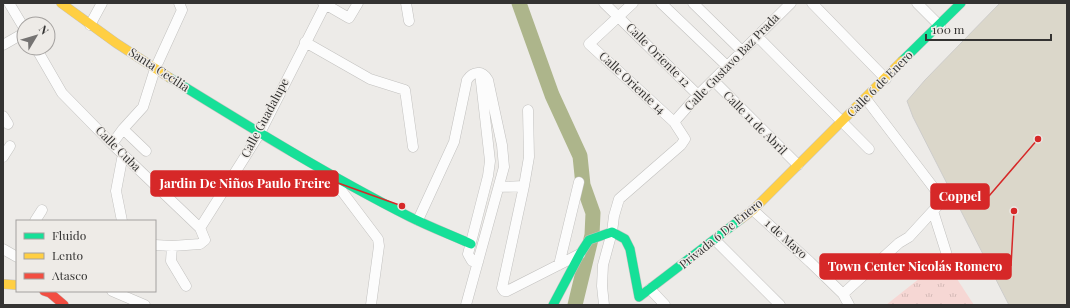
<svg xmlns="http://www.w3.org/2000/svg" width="1070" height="308" font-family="'Playfair Display',serif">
<defs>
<pattern id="grass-tufts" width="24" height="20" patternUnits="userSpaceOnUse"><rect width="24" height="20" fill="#f6d7d4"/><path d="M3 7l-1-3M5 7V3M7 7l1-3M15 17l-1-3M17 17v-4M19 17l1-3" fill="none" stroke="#d4b9b6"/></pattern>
</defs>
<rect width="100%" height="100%" fill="#edebe8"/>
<path fill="url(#grass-tufts)" d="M944 259 974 305H886Z"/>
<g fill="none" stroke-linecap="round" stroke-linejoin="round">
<path stroke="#adb58b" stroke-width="15" d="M519 3 552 95 580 156 583 185 593 213 592 235 575 305"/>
</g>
<path fill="#dbd7ca" stroke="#cdccca" d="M1000 3H1067V305H1009L913 117 907 101 925 80Z"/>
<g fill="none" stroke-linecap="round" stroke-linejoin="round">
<defs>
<path id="street" d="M9 3 24 28
M323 3 349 18 358 3
M406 3 409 21
M604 3 698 95
M661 3 727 66
M693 3 742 51
M812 3 886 79
M917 3 940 26
M90 25 102 3
M757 36 869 149
M305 42 370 79 405 90 413 147
M3 45 24 33
M36 48 62 93 112 144 200 228 205 240 200 244 172 246 155 245
M713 80 798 165
M528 110 529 157 524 186 502 288 504 291H507L580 254
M3 116 8 124
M674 122 698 95 791 3
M123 129 146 151
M112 144 123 129 143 107 155 69 182 10 179 3
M3 157 10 146
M328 175 338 186 378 239 379 246 371 305
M499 187 524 186
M753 210 810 262 843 294 849 305
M933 211 946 252
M418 220 454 142 467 80C473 71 482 70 488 80L502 145 504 167 466 305
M35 221 42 210
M122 221 116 191 123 154
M200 228 260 133 325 5
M715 240 780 305
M172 246 171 261 186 286
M3 249 17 257
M478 262 472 261 468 254 488 176 490 161 480 73
M559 265 579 182
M650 289 665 305
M112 291 145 305
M843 294 899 243 909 237 943 200 866 99
M604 305 602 286 603 265 612 232 614 216 619 199 681 145 685 139 674 122 589 44 633 3"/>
<path id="fast" d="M902 61 961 3
M170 78C248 126 327 175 410 217 430 227 451 235 471 244
M553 305 580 254 589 240 612 232 625 239 630 249 639 297 741 219"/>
<path id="slow" d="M61 3 116 43 170 78
M741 219 753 210 902 61
M3 284 17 285"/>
<path id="jam" d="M44 291 50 293 64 305"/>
</defs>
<use href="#street" stroke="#c2c1bf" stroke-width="11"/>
<use href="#fast" stroke="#c2c1bf" stroke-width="10"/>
<use href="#slow" stroke="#c2c1bf" stroke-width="10"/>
<use href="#jam" stroke="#c2c1bf" stroke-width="10"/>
<use href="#street" stroke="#fcfcfc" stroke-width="10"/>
<use href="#fast" stroke="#16e098" stroke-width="9"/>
<use href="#slow" stroke="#ffcf43" stroke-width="9"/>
<use href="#jam" stroke="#f24e42" stroke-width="9"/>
</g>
<g text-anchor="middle" stroke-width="3" stroke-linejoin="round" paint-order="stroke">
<g font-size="12" fill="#343332" stroke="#eeebe7">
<text transform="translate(658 55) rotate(45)" y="4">Calle Oriente 12</text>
<text transform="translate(732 62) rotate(-46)" y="4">Calle Gustavo Baz Prada</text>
<text transform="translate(159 70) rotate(33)" y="4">Santa Cecilia</text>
<text transform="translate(632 83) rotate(43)" y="4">Calle Oriente 14</text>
<text transform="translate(880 84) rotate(-45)" y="4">Calle 6 de Enero</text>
<text transform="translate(265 118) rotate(-62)" y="4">Calle Guadalupe</text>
<text transform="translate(755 123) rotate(45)" y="4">Calle 11 de Abril</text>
<text transform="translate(118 149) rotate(45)" y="4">Calle Cuba</text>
<text transform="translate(721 234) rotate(-39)" y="4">Privada 6 De Enero</text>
<text transform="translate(786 239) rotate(42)" y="4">1 de Mayo</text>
</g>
</g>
<path fill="none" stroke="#d62828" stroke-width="1.5" d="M402 206L338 183M1038 139L989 196M1014 211L1011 266"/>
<g fill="#d62828" stroke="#eeebe7" stroke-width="1.5">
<circle cx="402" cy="206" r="4"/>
<circle cx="1038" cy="139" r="4"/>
<circle cx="1014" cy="211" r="4"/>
</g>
<g fill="#d62828" stroke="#d62828" stroke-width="1.5">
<rect x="151" y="171" width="187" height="25" rx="4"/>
<rect x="931" y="184" width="58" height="25" rx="4"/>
<rect x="820" y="254" width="191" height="25" rx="4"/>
</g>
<g font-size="13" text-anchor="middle" font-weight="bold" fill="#fff">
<text x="245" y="188">Jardin De Niños Paulo Freire</text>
<text x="960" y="201">Coppel</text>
<text x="915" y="271">Town Center Nicolás Romero</text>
</g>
<rect width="1070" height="308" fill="none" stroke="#343332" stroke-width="8"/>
<rect x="16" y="220" width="140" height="72" fill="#eeebe7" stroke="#a4a19f"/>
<rect x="24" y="233" width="20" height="6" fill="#16e098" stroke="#a4a19f"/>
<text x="52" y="240" font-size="12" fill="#343332">Fluido</text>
<rect x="24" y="253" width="20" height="6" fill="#ffcf43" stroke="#a4a19f"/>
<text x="52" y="260" font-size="12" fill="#343332">Lento</text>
<rect x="24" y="273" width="20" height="6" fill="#f24e42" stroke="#a4a19f"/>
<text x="52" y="280" font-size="12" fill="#343332">Atasco</text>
<g transform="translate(36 36) rotate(52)"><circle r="19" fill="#eeebe7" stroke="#a4a19f"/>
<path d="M0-3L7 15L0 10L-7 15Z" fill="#757372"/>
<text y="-6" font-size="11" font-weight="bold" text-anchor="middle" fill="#343332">N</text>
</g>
<path d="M926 34v6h125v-6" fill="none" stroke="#343332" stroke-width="2"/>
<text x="932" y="34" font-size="12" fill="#343332" stroke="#eeebe7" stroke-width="3" paint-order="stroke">100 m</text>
</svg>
